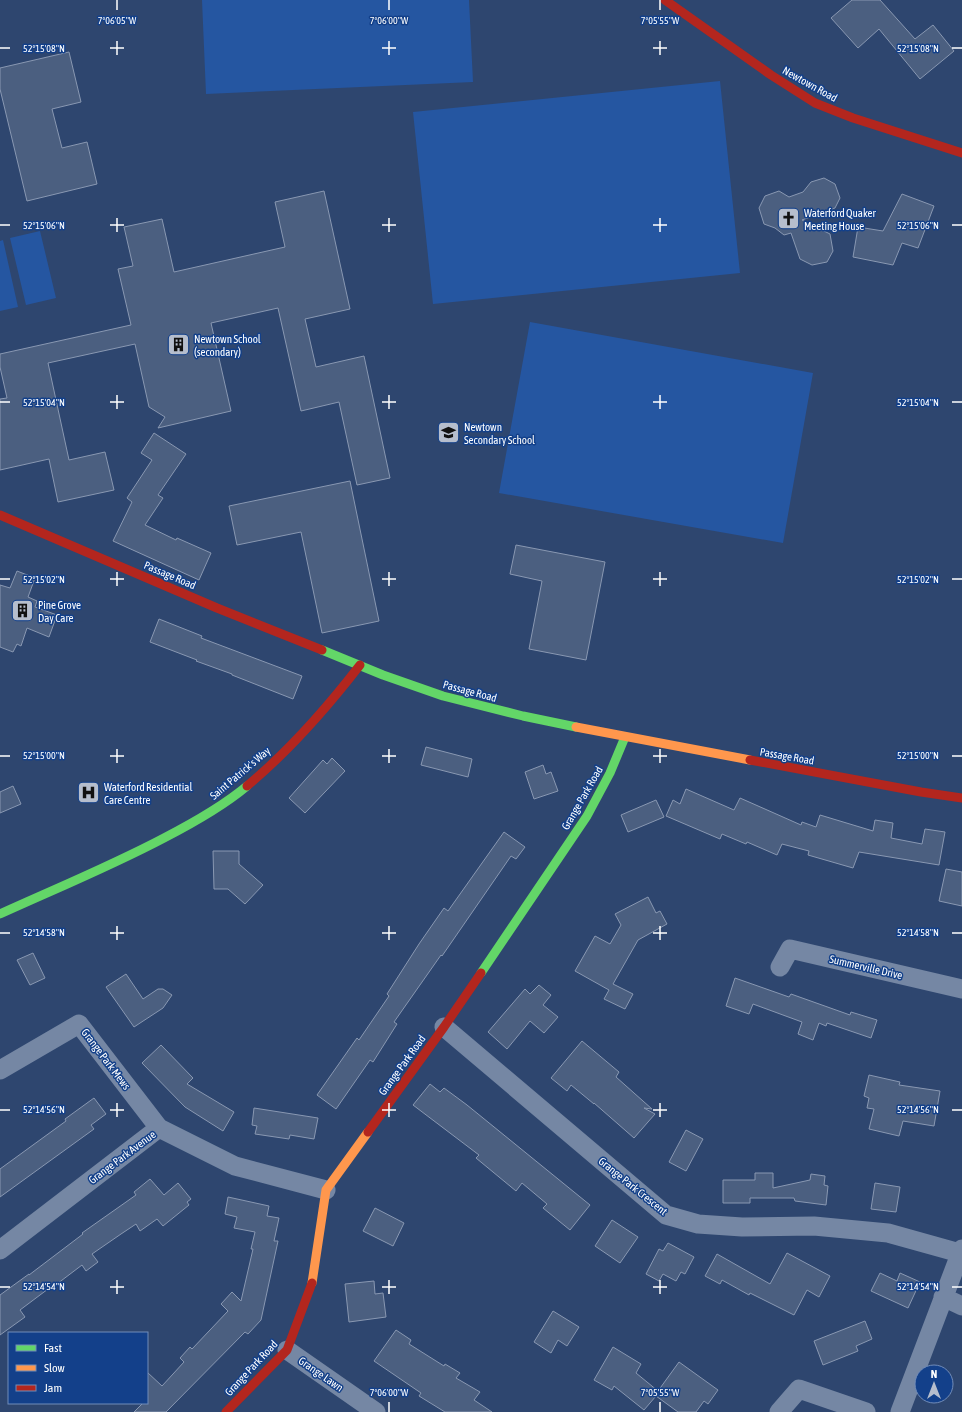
<svg xmlns="http://www.w3.org/2000/svg" width="962" height="1412" font-family="'Asap Condensed',sans-serif">
<rect width="100%" height="100%" fill="#2e466f"/>
<path fill="#2556a1" d="M202 0H469L473 82 206 94Z
M720 81 740 273 433 304 413 112Z
M40 231 56 298 26 305 10 238Z
M3 240 18 307 0 311V241Z
M530 322 813 373 783 543 499 493Z"/>
<path fill="#4b5f80" stroke="#8998b2" d="M852 0H880L915 39 933 25 954 51 920 79 879 29 858 48 831 18Z
M69 52 81 102 52 109 62 148 87 142 97 184 27 201 0 89V68Z
M824 178 835 184 840 198 835 208 802 220 830 234 833 251 827 262 812 265 800 259 791 233 784 235 775 228 764 224 759 208 765 196 779 191 789 197 803 192 811 182Z
M324 191 350 309 305 319 316 367 364 356 390 478 357 485 339 402 301 411 278 308 211 323 231 411 158 428 165 417 149 407 135 344 48 363 69 460 105 452 114 490 58 502 49 459 0 470V399L7 398 0 367V354L131 325 118 269 133 266 124 227 162 219 174 272 285 247 275 202Z
M902 194 934 206 918 248 902 243 893 265 853 257 858 227 883 231Z
M154 433 186 454 158 495 163 498 145 525 176 540 177 538 211 553 199 580 113 541 132 502 127 498 152 460 141 453Z
M350 481 379 621 322 633 301 532 237 545 229 506Z
M516 545 605 562 586 660 529 649 542 581 510 574Z
M17 571 35 578 28 597 37 601 35 607 57 615 49 637 27 628 21 646 17 644 13 652 0 647V585L10 588Z
M159 619 202 636 201 638 302 676 293 699 232 675V674L196 661 197 660 150 642Z
M426 747 472 759 468 777 421 765Z
M332 758 345 771 305 813 289 798 323 760 327 764Z
M543 765 546 774 551 772 558 791 534 799 525 772Z
M13 786 21 804 0 813V792Z
M686 789 734 810 740 798 801 825 802 822 816 827 820 815 873 831 875 820 893 823 891 838 922 844 925 829 945 832 939 865 859 852 853 868 808 855 809 851 782 844 777 855 747 842 746 844 722 834 720 839 666 816 673 800 680 804Z
M656 800 664 817 628 832 621 815Z
M504 832 525 847 516 859 511 856 442 956 441 955 394 1022 397 1024 373 1062 370 1060 336 1109 317 1095 357 1038 359 1040 389 996 387 994 419 944 444 908 448 911Z
M213 851H239V864L263 885 245 904 228 889H214Z
M946 869 962 872V906L939 901Z
M648 897 656 913 660 911 667 924 638 940 613 984 633 994 625 1009 604 999 609 990 575 971 595 936 610 944 621 925 615 914Z
M33 953 45 978 30 985 17 960Z
M126 974 143 999 158 989H163L172 995 163 1008 134 1027 106 987Z
M735 978 789 997 791 994 850 1015 851 1012 877 1020 871 1038 827 1023 826 1026 819 1023 813 1040 798 1034 802 1022 753 1004 749 1014 726 1006Z
M539 985 551 995 543 1005 558 1017 544 1033 530 1021 507 1049 488 1032 525 989 530 994Z
M582 1041 619 1072 616 1077 652 1109 644 1108 655 1114 634 1138 594 1103V1104L571 1085 567 1091 551 1078Z
M161 1045 193 1078 187 1084 234 1112 223 1131 185 1107 142 1063Z
M869 1075 900 1082 899 1085 940 1091 934 1126 903 1121 899 1136 869 1129 874 1109 867 1108 869 1098 864 1096Z
M430 1084 440 1092 444 1088 467 1105 590 1205 570 1230 543 1208 547 1204 522 1183 516 1191 476 1158 479 1155 413 1105Z
M94 1098 106 1114 91 1125 94 1129 0 1197V1169L66 1121 65 1119Z
M254 1108 318 1118 314 1139 290 1135 289 1139 255 1134 257 1126 252 1125Z
M686 1130 703 1139 686 1171 669 1162Z
M755 1173H773V1188L810 1180 811 1174 825 1176 824 1185 828 1186 826 1205 795 1201 794 1198H750V1203H723V1180H755Z
M150 1179 164 1195 178 1183 191 1199 187 1202 189 1205 163 1226 157 1219 140 1231 136 1224 121 1234 92 1254 98 1262 86 1271 82 1265 49 1290 48 1289 20 1310 25 1317 0 1335V1295L29 1274V1275L83 1234 82 1233 136 1195 134 1192Z
M875 1183 900 1187 896 1212 871 1209Z
M228 1197 269 1206 267 1216 279 1218 274 1241H278L261 1320 248 1334 245 1332 166 1412H134L143 1403H147V1372L162 1386 184 1362 180 1358 190 1347 192 1349 228 1311 221 1304 232 1292 241 1301 253 1249H251L255 1232 234 1228 237 1217 225 1214Z
M375 1208 404 1223 393 1246 363 1231Z
M612 1220 638 1237 620 1263 595 1246Z
M668 1243 694 1257 685 1274 681 1272 676 1281 663 1274 659 1281 646 1274 659 1249 663 1251Z
M787 1253 830 1276 819 1297 807 1290 794 1315 750 1293 749 1295 722 1280 720 1284 705 1276 717 1254 770 1284Z
M880 1273 897 1281 900 1273 920 1282 908 1308 871 1291Z
M374 1281 375 1294 383 1293 386 1317 349 1322 345 1284Z
M553 1311 579 1327 567 1346 558 1340 551 1353 534 1342Z
M865 1321 872 1339 856 1346 858 1351 823 1365 814 1341Z
M396 1330 411 1340 409 1344 444 1366 445 1364 460 1373 456 1378 480 1392 474 1400 492 1412H445L419 1396 421 1393 374 1361Z
M613 1347 641 1364 636 1373 658 1391 679 1362 718 1390 708 1404 704 1401 696 1412H678L656 1396 644 1410 614 1386 612 1390 594 1380Z"/>
<g fill="none" stroke-linecap="round" stroke-linejoin="round">
<path stroke="#7587a4" stroke-width="19" d="M780 967 790 949 962 989
M444 1027 666 1215 698 1224 742 1227 814 1226 888 1233 960 1253
M0 1070 79 1024 159 1128
M0 1250 159 1128 235 1166 326 1190
M943 1297 962 1306
M287 1350 376 1412
M779 1412 799 1389 866 1412
M900 1412 962 1249"/>
<path stroke="#63d668" stroke-width="9" d="M322 650 383 675 443 696 523 716 576 727
M0 914C55 889 111 866 164 838 193 823 222 807 247 786
M481 973 587 816 610 773 625 737"/>
<path stroke="#ff974d" stroke-width="9" d="M576 727 750 760
M312 1283 326 1190 368 1132"/>
<path stroke="#b3261e" stroke-width="9" d="M665 0 771 75 815 103 853 118 962 153
M0 515 217 608 322 650
M750 760 921 792 962 798
M247 786C290 750 326 709 360 665
M368 1132 444 1027 481 973
M226 1412 287 1350 312 1283"/>
</g>
<path fill="none" stroke="#fff" stroke-width="1.5" d="M117 0V10M389 0V10M660 0V10M117 41V55M389 41V55M660 41V55M0 48H10M110 48H124M382 48H396M653 48H667M952 48H962M117 218V232M389 218V232M660 218V232M0 225H10M110 225H124M382 225H396M653 225H667M952 225H962M117 395V409M389 395V409M660 395V409M0 402H10M110 402H124M382 402H396M653 402H667M952 402H962M117 572V586M389 572V586M660 572V586M0 579H10M110 579H124M382 579H396M653 579H667M952 579H962M117 749V763M389 749V763M660 749V763M0 756H10M110 756H124M382 756H396M653 756H667M952 756H962M117 926V940M389 926V940M660 926V940M0 933H10M110 933H124M382 933H396M653 933H667M952 933H962M117 1103V1117M389 1103V1117M660 1103V1117M0 1110H10M110 1110H124M382 1110H396M653 1110H667M952 1110H962M117 1280V1294M389 1280V1294M660 1280V1294M0 1287H10M110 1287H124M382 1287H396M653 1287H667M952 1287H962M389 1402V1412M660 1402V1412"/>
<defs>
<symbol id="church-square" viewBox="-11 -11 22 22"><rect x="-9" y="-9" width="18" height="18" rx="4" fill="#b6becd" stroke="#13408a"/><path d="M-1.2-6h2.4v3.5h3.3v2.4h-3.3V6h-2.4V-.1h-3.3v-2.4h3.3Z" fill="#111"/></symbol>
<symbol id="building-square" viewBox="-11 -11 22 22"><rect x="-9" y="-9" width="18" height="18" rx="4" fill="#b6becd" stroke="#13408a"/><path d="M-4-6H4V6H1V3H-1V6H-4ZM-2.5-4.3h1.7v1.8h-1.7ZM.8-4.3h1.7v1.8H.8ZM-2.5-1h1.7V.8h-1.7ZM.8-1h1.7V.8H.8Z" fill="#111"/></symbol>
<symbol id="school-square" viewBox="-11 -11 22 22"><rect x="-9" y="-9" width="18" height="18" rx="4" fill="#b6becd" stroke="#13408a"/><path d="M0-5L7-2L0 1L-7-2ZM-4 1L0 2.5L4 1V4Q0 6-4 4Z" fill="#111"/></symbol>
<symbol id="hospital-square" viewBox="-11 -11 22 22"><rect x="-9" y="-9" width="18" height="18" rx="4" fill="#b6becd" stroke="#13408a"/><path d="M-5-5h3v3.5h4V-5h3V5h-3V1.5h-4V5h-3Z" fill="#111"/></symbol>
</defs>
<g fill-rule="evenodd">
<use href="#church-square" x="776" y="206" width="25" height="25"/>
<use href="#building-square" x="166" y="332" width="25" height="25"/>
<use href="#school-square" x="436" y="420" width="25" height="25"/>
<use href="#building-square" x="10" y="598" width="25" height="25"/>
<use href="#hospital-square" x="76" y="780" width="25" height="25"/>
</g>
<g text-anchor="middle" stroke-width="3" stroke-linejoin="round" paint-order="stroke">
<g font-size="11" fill="#fff" stroke="#13408a">
<text transform="translate(810 84) rotate(29)" y="4">Newtown Road</text>
<text transform="translate(170 575) rotate(23)" y="4">Passage Road</text>
<text transform="translate(470 691) rotate(15)" y="4">Passage Road</text>
<text transform="translate(787 756) rotate(10)" y="4">Passage Road</text>
<text transform="translate(240 773) rotate(-40)" y="4">Saint Patrick's Way</text>
<text transform="translate(582 798) rotate(-60)" y="4">Grange Park Road</text>
<text transform="translate(866 967) rotate(13)" y="4">Summerville Drive</text>
<text transform="translate(106 1059) rotate(53)" y="4">Grange Park Mews</text>
<text transform="translate(402 1065) rotate(-54)" y="4">Grange Park Road</text>
<text transform="translate(122 1157) rotate(-37)" y="4">Grange Park Avenue</text>
<text transform="translate(633 1186) rotate(39)" y="4">Grange Park Crescent</text>
<text transform="translate(251 1368) rotate(-47)" y="4">Grange Park Road</text>
<text transform="translate(321 1374) rotate(35)" y="4">Grange Lawn</text>
</g>
<g font-size="11" fill="#fff" stroke="#13408a" text-anchor="start">
<text x="804" y="217">Waterford Quaker<tspan x="804" dy="13">Meeting House</tspan></text>
<text x="194" y="343">Newtown School<tspan x="194" dy="13">(secondary)</tspan></text>
<text x="464" y="431">Newtown<tspan x="464" dy="13">Secondary School</tspan></text>
<text x="38" y="609">Pine Grove<tspan x="38" dy="13">Day Care</tspan></text>
<text x="104" y="791">Waterford Residential<tspan x="104" dy="13">Care Centre</tspan></text>
</g>
</g>
<g font-size="10" text-anchor="middle" fill="#fff" stroke="#13408a" stroke-width="3" stroke-linejoin="round" paint-order="stroke">
<text x="117" y="24">7°06'05"W</text>
<text x="389" y="24">7°06'00"W</text>
<text x="660" y="24">7°05'55"W</text>
<text x="44" y="52">52°15'08"N</text>
<text x="918" y="52">52°15'08"N</text>
<text x="44" y="229">52°15'06"N</text>
<text x="918" y="229">52°15'06"N</text>
<text x="44" y="406">52°15'04"N</text>
<text x="918" y="406">52°15'04"N</text>
<text x="44" y="583">52°15'02"N</text>
<text x="918" y="583">52°15'02"N</text>
<text x="44" y="759">52°15'00"N</text>
<text x="918" y="759">52°15'00"N</text>
<text x="44" y="936">52°14'58"N</text>
<text x="918" y="936">52°14'58"N</text>
<text x="44" y="1113">52°14'56"N</text>
<text x="918" y="1113">52°14'56"N</text>
<text x="44" y="1290">52°14'54"N</text>
<text x="918" y="1290">52°14'54"N</text>
<text x="389" y="1396">7°06'00"W</text>
<text x="660" y="1396">7°05'55"W</text>
</g>
<rect x="8" y="1332" width="140" height="72" fill="#13408a" stroke="#718cb9"/>
<rect x="16" y="1345" width="20" height="6" fill="#63d668" stroke="#718cb9"/>
<text x="44" y="1352" font-size="12" fill="#ffffff">Fast</text>
<rect x="16" y="1365" width="20" height="6" fill="#ff974d" stroke="#718cb9"/>
<text x="44" y="1372" font-size="12" fill="#ffffff">Slow</text>
<rect x="16" y="1385" width="20" height="6" fill="#b3261e" stroke="#718cb9"/>
<text x="44" y="1392" font-size="12" fill="#ffffff">Jam</text>
<g transform="translate(934 1384)"><circle r="19" fill="#13408a" stroke="#718cb9"/>
<path d="M0-3L7 15L0 10L-7 15Z" fill="#b6becd"/>
<text y="-6" font-size="11" font-weight="bold" text-anchor="middle" fill="#ffffff">N</text>
</g>
</svg>
